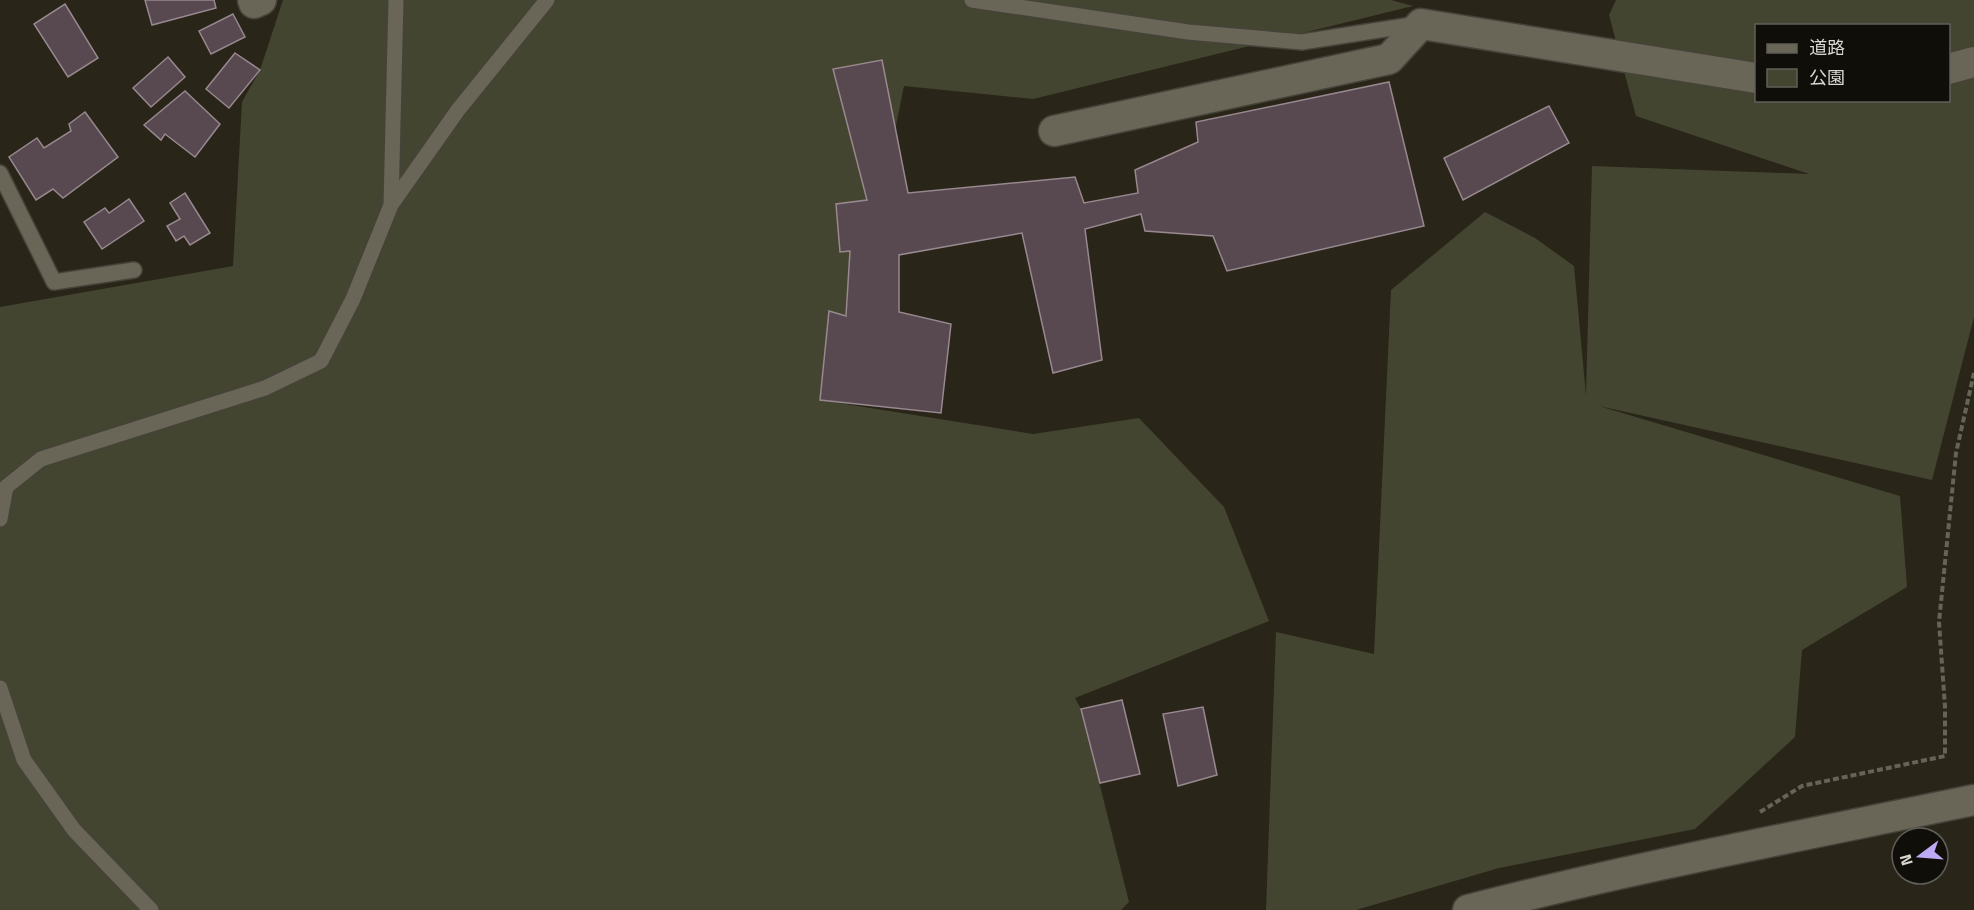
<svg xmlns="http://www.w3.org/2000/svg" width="1974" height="910" font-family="'Titillium Web','Noto Sans JP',sans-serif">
<rect width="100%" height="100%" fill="#292519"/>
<path fill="#444530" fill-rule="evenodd" d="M283 0H1391L1413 6 1033 99 904 86 882 195 820 400 1033 434 1139 418 1224 507 1269 621 1075 698 1081 709 1129 902 1121 910H0V307L233 266 242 102 260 70Z
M1616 0H1974V317L1932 480 1599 406 1900 496 1907 587 1802 650 1795 737 1695 829 1499 868 1356 910H1266L1276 632 1374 654 1391 290 1485 212 1535 238 1574 266 1586 395 1592 166 1809 174 1636 116 1609 15ZM1756 26H1948V100H1756Z"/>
<path fill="#57494f" stroke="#98888f" stroke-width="1.5" d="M145 0H214L216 8 152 25Z
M65 4 98 58 68 77 34 24Z
M233 14 245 37 211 54 199 31Z
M235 53 260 70 229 108 206 89Z
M168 57 185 77 151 107 133 88Z
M882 60 908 193 1075 177 1084 203 1138 193 1135 170 1198 142 1196 122 1389 82 1424 226 1227 271 1213 236 1145 231 1141 214 1085 229 1102 360 1053 373 1022 233 899 255V312L951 324 941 413 820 400 829 311 846 316 850 251 840 252 836 204 867 200 833 69Z
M185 91 220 124 195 157 165 134 161 140 144 125Z
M1549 106 1569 143 1463 200 1444 158Z
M85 112 118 157 63 198 53 189 36 200 9 157 37 138 44 148 71 131 69 124Z
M185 193 210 233 190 245 184 236 176 241 167 226 180 219 170 203Z
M129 199 144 221 102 249 84 222 105 208 109 213Z
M1122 700 1140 774 1100 783 1081 709Z
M1203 707 1217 775 1178 786 1163 714Z"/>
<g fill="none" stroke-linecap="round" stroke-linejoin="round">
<defs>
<path id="lane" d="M972 0 1188 32 1302 42 1418 24
M0 173 54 282 134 270
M391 205 396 0
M0 519 6 487 41 459 265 388 321 361 353 299 391 205 458 110 547 0
M0 688 24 760 74 830 151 910"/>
<path id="street" d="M253 0 254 3 261 0
M1948 69 1974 62
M1054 131 1389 59 1421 24 1756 78
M1468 910C1635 867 1805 835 1974 800"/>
</defs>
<use href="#lane" stroke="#454339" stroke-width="18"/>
<use href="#street" stroke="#454339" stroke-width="33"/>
<path stroke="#666358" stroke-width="4" stroke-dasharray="6 3" stroke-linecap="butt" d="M1760 812 1802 786 1945 756V707L1939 622 1956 453 1974 373"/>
<use href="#lane" stroke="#696557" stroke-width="15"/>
<use href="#street" stroke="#696557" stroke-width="30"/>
</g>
<rect x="1755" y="24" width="195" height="78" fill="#100e09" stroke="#615f59" stroke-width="1.5"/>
<rect x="1767" y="44" width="30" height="9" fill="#696557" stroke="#615f59" stroke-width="1.5"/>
<text x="1809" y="54" font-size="18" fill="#dad8d0">道路</text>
<rect x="1767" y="69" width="30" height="18" fill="#444530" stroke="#615f59" stroke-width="1.5"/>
<text x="1809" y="84" font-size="18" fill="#dad8d0">公園</text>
<g transform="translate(1920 856) rotate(254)"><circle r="28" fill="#100e09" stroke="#615f59" stroke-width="1.5"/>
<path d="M0-4.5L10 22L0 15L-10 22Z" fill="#bea9f5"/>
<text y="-9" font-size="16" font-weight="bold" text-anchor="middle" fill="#dad8d0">N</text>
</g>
</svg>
